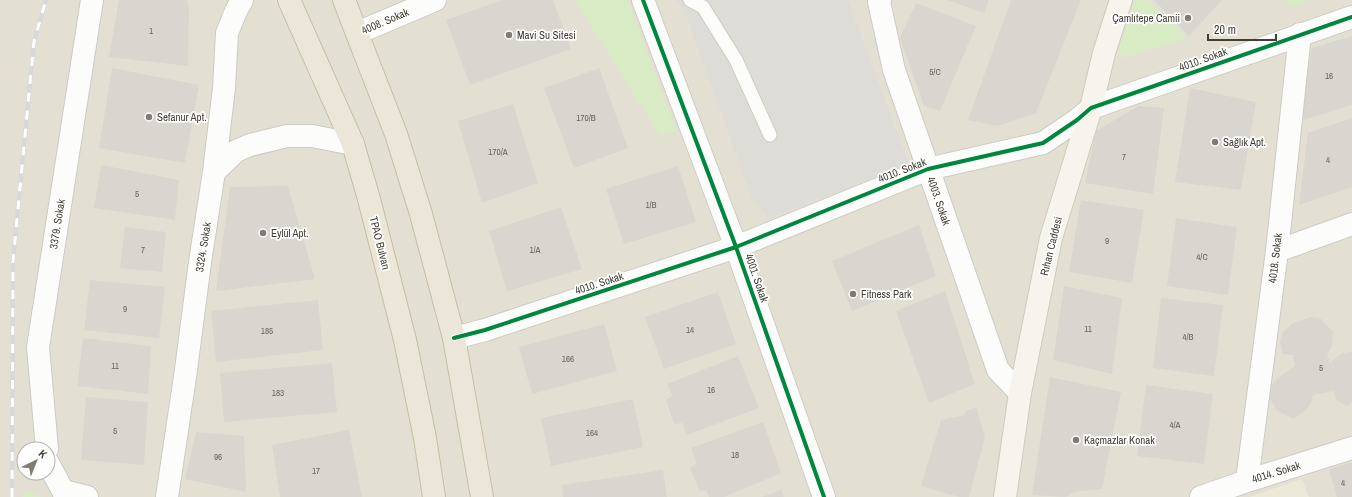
<svg xmlns="http://www.w3.org/2000/svg" width="1352" height="497" font-family="'Archivo Narrow',sans-serif">
<rect width="100%" height="100%" fill="#eeede6"/>
<path fill="#e3e0d3" fill-rule="evenodd" d="M0 0H1352V497H0ZM24 449H48V473H24Z"/>
<path fill="#ede9d8" d="M1302 479 1309 497H1249Z"/>
<path fill="#d8ebc5" d="M575 0H628L676 131 660 136Z
M1135 0H1148L1188 38 1124 58 1117 54Z
M1286 0H1308L1309 1 1288 7Z
M23 490 42 497H23Z"/>
<path fill="#dddcd6" d="M676 0H848L909 165 769 218 752 198 684 10Z"/>
<path fill="#d8d6cf" d="M119 0H186L189 6 188 66 109 57Z
M502 0H553L571 49 470 85 446 20Z
M947 0H989L984 13Z
M1011 0H1081L1036 113 998 126 968 120Z
M1154 0H1222L1189 36Z
M916 3 976 26 940 111 924 106 900 38Z
M1352 36V105L1304 120 1300 113 1312 48Z
M112 68 199 85 185 163 99 148Z
M599 68 628 148 574 168 544 88Z
M1190 88 1256 102 1241 190 1175 182Z
M513 104 538 183 482 203 458 121Z
M1138 106 1164 108 1153 194 1085 183 1096 131Z
M1352 118V187L1299 205 1308 133Z
M101 165 179 180 175 220 94 208Z
M678 166 696 222 624 244 606 189Z
M288 186 315 279 216 291 230 187Z
M1081 200 1144 210 1132 283 1069 272Z
M561 207 582 269 507 291 489 231Z
M1176 218 1237 227 1228 295 1167 286Z
M919 225 936 276 852 311 832 261Z
M125 227 166 232 162 272 120 268Z
M90 280 165 287 159 338 84 330Z
M1064 286 1122 298 1112 374 1053 360Z
M945 291 975 384 929 403 896 311Z
M718 292 736 344 664 369 645 317Z
M1161 298 1223 305 1214 376 1153 368Z
M318 300 323 350 216 362 211 311Z
M1311 317 1320 318 1333 332 1332 346 1327 354 1330 362 1343 353 1352 352V403L1347 406 1336 400 1334 391 1313 395 1312 400 1308 408 1294 419 1277 411 1267 393 1271 386 1278 378 1287 371 1295 366 1293 355 1283 354 1280 343 1282 333 1293 323Z
M604 324 617 371 532 394 519 347Z
M83 338 151 346 148 394 77 386Z
M738 356 759 408 687 435 682 423 674 424 666 400 672 396 667 384Z
M332 363 337 412 224 422 220 373Z
M1050 377 1121 392 1102 489 1074 492 1066 497 1032 495Z
M1146 385 1213 394 1204 464 1137 456Z
M86 397 148 402 144 465 81 460Z
M633 399 643 447 551 466 541 418Z
M976 407 985 437 969 497H959L921 486 941 420 965 415 966 411Z
M763 422 781 473 724 497H709L706 490 700 492 690 468 697 463 691 448Z
M349 430 362 497H280L272 445Z
M196 432 244 436 246 492 185 479Z
M1352 462V497H1337L1329 469Z
M663 470 667 497H563L562 485Z
M781 490 784 497H762Z"/>
<g fill="none" stroke-linecap="round" stroke-linejoin="round">
<defs>
<path id="lane" d="M690 0 703 7 736 60 770 135"/>
<path id="street" d="M643 0 736 247 824 497
M880 0 879 2 894 70 998 370 1020 393
M357 33 435 0
M214 172 236 151 250 145 287 136H312L353 144
M1277 251 1352 224
M454 338 485 330 736 247 928 169 1043 143 1077 120 1091 108 1352 17
M47 449 38 347 92 0
M48 463 63 491 87 497
M1247 481 1277 251 1300 34
M167 497 186 370 200 262 214 172 224 88 227 33 236 11 242 0
M1201 497 1247 481 1352 448"/>
<path id="secondary" d="M1005 497 1020 393 1051 238 1091 108 1104 53 1121 0"/>
<path id="highway" d="M289 0 353 144 369 199 405 340 425 438 434 497
M344 0 396 134 421 214 454 338 482 497"/>
</defs>
<use href="#lane" stroke="#cccbc4" stroke-width="15"/>
<use href="#street" stroke="#cccbc4" stroke-width="24"/>
<use href="#secondary" stroke="#cecbbd" stroke-width="24"/>
<use href="#highway" stroke="#c7bda1" stroke-width="24"/>
<use href="#lane" stroke="#fcfcfb" stroke-width="13"/>
<use href="#street" stroke="#fcfcfb" stroke-width="22"/>
<use href="#secondary" stroke="#f6f4ed" stroke-width="22"/>
<use href="#highway" stroke="#ebe6d7" stroke-width="22"/>
<defs>
<path id="rail" d="M12 497 13 261 34 41 46 0"/>
</defs>
<use href="#rail" stroke="#d8d8d7" stroke-width="4.5"/>
<use href="#rail" stroke="#fff" stroke-width="3" stroke-dasharray="9" stroke-linecap="butt"/>
<defs>
<path id="cycleway" d="M643 0 736 247 824 497
M454 338 485 330 736 247 928 169 1043 143 1077 120 1091 108 1352 17"/>
</defs>
<use href="#cycleway" stroke="#fff" stroke-width="6"/>
<use href="#cycleway" stroke="#00873e" stroke-width="4"/>
</g>
<g fill="#807c72" stroke="#fff" stroke-width="1.5">
<circle cx="1188" cy="18" r="4"/>
<circle cx="509" cy="35" r="4"/>
<circle cx="149" cy="117" r="4"/>
<circle cx="1215" cy="142" r="4"/>
<circle cx="263" cy="233" r="4"/>
<circle cx="853" cy="294" r="4"/>
<circle cx="1076" cy="440" r="4"/>
</g>
<g text-anchor="middle" stroke-width="3.5" stroke-linejoin="round" paint-order="stroke">
<g font-size="9" fill="#6a665b">
<text x="151" y="34">1</text>
<text x="935" y="75">5/C</text>
<text x="1329" y="79">16</text>
<text x="586" y="121">170/B</text>
<text x="498" y="155">170/A</text>
<text x="1124" y="160">7</text>
<text x="1328" y="163">4</text>
<text x="137" y="197">5</text>
<text x="651" y="208">1/B</text>
<text x="1107" y="244">9</text>
<text x="143" y="253">7</text>
<text x="535" y="253">1/A</text>
<text x="1202" y="260">4/C</text>
<text x="125" y="312">9</text>
<text x="1088" y="332">11</text>
<text x="690" y="333">14</text>
<text x="267" y="334">185</text>
<text x="1188" y="340">4/B</text>
<text x="568" y="362">166</text>
<text x="115" y="369">11</text>
<text x="1321" y="371">5</text>
<text x="711" y="393">16</text>
<text x="278" y="396">183</text>
<text x="1175" y="428">4/A</text>
<text x="115" y="434">5</text>
<text x="592" y="436">164</text>
<text x="735" y="458">18</text>
<text x="218" y="460">96</text>
<text x="316" y="474">17</text>
<text x="1343" y="486">4</text>
</g>
<g font-size="11" fill="#443f33" stroke="#fff" text-anchor="start">
<text x="1180" y="22" text-anchor="end">Çamlıtepe Camii</text>
<text x="517" y="39">Mavi Su Sitesi</text>
<text x="157" y="121">Sefanur Apt.</text>
<text x="1223" y="146">Sağlık Apt.</text>
<text x="271" y="237">Eylül Apt.</text>
<text x="861" y="298">Fitness Park</text>
<text x="1084" y="444">Kaçmazlar Konak</text>
</g>
<g font-size="11" fill="#443f33" stroke="#fff">
<text transform="translate(385 21) rotate(-23)" y="4">4008. Sokak</text>
<text transform="translate(1203 59) rotate(-20)" y="4">4010. Sokak</text>
<text transform="translate(902 170) rotate(-21)" y="4">4010. Sokak</text>
<text transform="translate(939 201) rotate(71)" y="4">4003. Sokak</text>
<text transform="translate(57 224) rotate(-81)" y="4">3379. Sokak</text>
<text transform="translate(380 243) rotate(76)" y="4">TPAO Bulvarı</text>
<text transform="translate(1051 246) rotate(-76)" y="4">Rıhan Caddesi</text>
<text transform="translate(203 247) rotate(-81)" y="4">3324. Sokak</text>
<text transform="translate(1275 258) rotate(-83)" y="4">4018. Sokak</text>
<text transform="translate(757 278) rotate(71)" y="4">4001. Sokak</text>
<text transform="translate(599 283) rotate(-18)" y="4">4010. Sokak</text>
<text transform="translate(1276 472) rotate(-17)" y="4">4014. Sokak</text>
</g>
</g>
<g transform="translate(36 461) rotate(43)"><circle r="19" fill="#ffffff" stroke="#b4b2ad"/>
<path d="M0-3L7 15L0 10L-7 15Z" fill="#807c72"/>
<text y="-6" font-size="11" font-weight="bold" text-anchor="middle" fill="#443f33">K</text>
</g>
<path d="M1208 34v6h68v-6" fill="none" stroke="#443f33" stroke-width="2"/>
<text x="1214" y="34" font-size="12" fill="#443f33" stroke="#ffffff" stroke-width="3" paint-order="stroke">20 m</text>
</svg>
